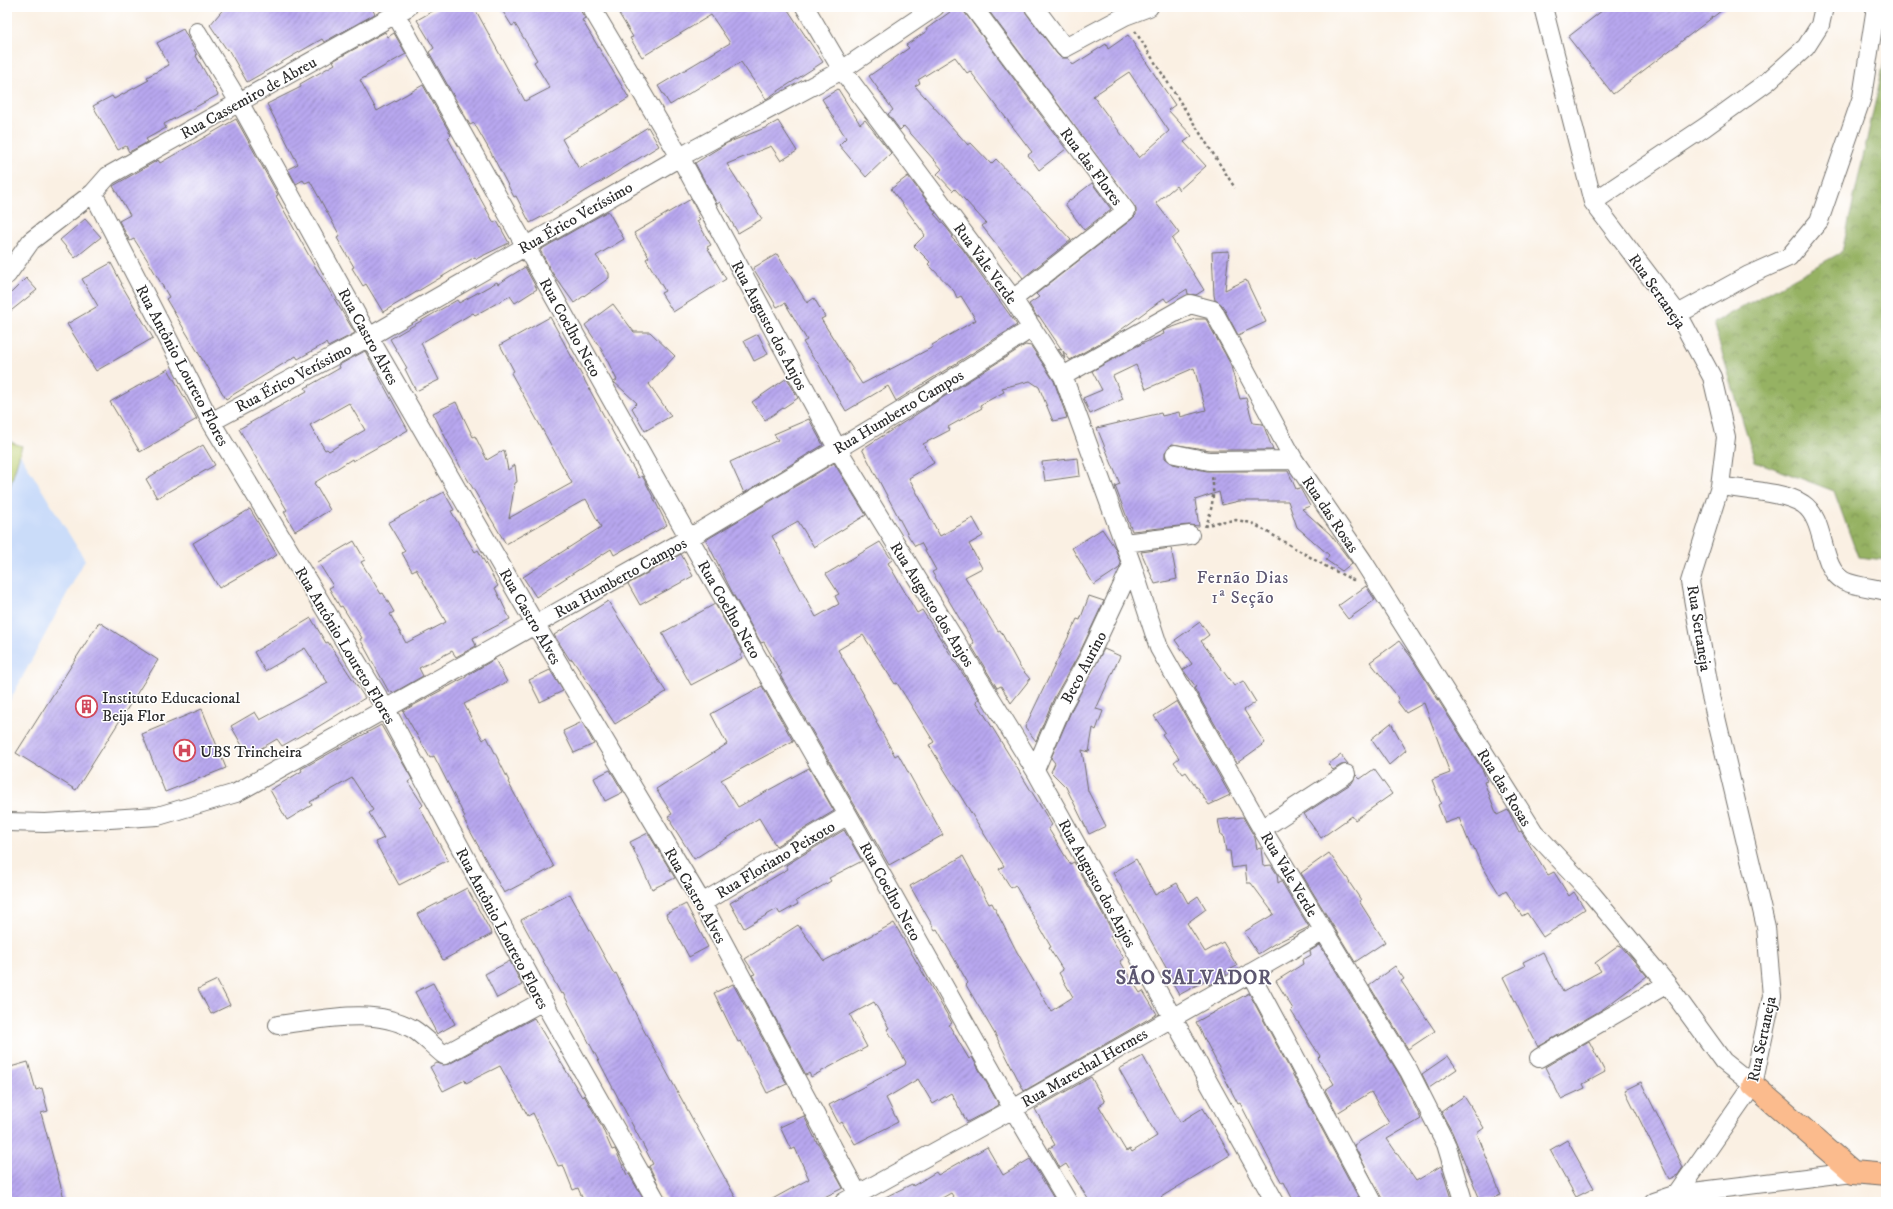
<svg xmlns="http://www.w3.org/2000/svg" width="1893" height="1209" font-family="'IM FELL DW Pica',serif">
<defs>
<pattern id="forest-crowns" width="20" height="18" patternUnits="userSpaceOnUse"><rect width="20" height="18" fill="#96b264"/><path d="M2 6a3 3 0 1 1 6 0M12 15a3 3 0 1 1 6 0" fill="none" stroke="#7b9153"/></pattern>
<pattern id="building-hatch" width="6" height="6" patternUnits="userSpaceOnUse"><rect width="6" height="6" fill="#b8a7ef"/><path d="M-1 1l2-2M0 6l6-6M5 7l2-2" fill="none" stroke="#9688c2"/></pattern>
</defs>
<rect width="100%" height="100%" fill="#fff"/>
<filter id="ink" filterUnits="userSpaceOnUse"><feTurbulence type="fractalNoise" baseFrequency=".025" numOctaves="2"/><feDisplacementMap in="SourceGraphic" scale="8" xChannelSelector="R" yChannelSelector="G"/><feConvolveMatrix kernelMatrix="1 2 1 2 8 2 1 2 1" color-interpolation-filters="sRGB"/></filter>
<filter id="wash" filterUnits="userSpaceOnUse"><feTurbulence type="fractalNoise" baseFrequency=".012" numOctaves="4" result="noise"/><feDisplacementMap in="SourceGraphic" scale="16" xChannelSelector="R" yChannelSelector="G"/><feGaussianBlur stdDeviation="0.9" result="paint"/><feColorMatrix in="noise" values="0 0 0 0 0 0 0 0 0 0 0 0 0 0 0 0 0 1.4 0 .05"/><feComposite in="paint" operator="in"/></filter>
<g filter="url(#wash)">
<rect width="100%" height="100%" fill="#faf0e3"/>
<path fill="#cadcf9" d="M7 433 85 560 7 706Z"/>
<path fill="url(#forest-crowns)" stroke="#606e48" d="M1886 53V560L1858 557 1834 491 1755 461 1713 323 1842 252Z"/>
<path fill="#bdcf72" stroke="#747d4e" d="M7 441 22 446 7 496Z"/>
<g id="blocks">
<path fill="url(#building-hatch)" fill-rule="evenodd" d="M225 7H371L375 14 324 42 322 39 247 82 228 49 227 50 210 25Z
M440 7H474L525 101 550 88 534 62 537 60 515 24 512 26 500 7H578L585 18 582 20 629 98 562 139 579 169 648 127 659 146 553 211 530 223 516 196 514 197 490 151 474 123 470 125 429 52 434 48 417 20Z
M626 7H786L823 62 766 99 741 62 670 105 658 86 730 43 711 15 642 57 630 38 633 37 618 12Z
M957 7H963L965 13 1066 149 1039 170 1028 155 1032 152 970 71 967 73 955 57 918 80 920 83 915 86 968 145 971 143 991 164 996 159 1071 240 1023 278 982 226 986 223 955 189 953 191 937 174 942 169 904 126 900 130 888 114 893 110 869 76 909 48 906 45 927 31 926 29Z
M986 7H1024L1026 13 1057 54 1061 58H1068L1073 65 1106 44 1108 49 1128 35 1175 105 1168 110 1192 136 1184 142 1206 166 1179 190 1176 186 1156 203 1179 233 1172 239 1204 290 1196 295 1188 294 1187 289 1167 302 1164 298 1114 335 1070 360 1063 351 1065 359 1058 349 1062 350 1039 316 1037 317 1029 304 1039 297 1036 294 1132 219 1136 215V209ZM1129 72 1169 131 1139 158 1093 96Z
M1607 7H1726L1613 94 1568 37Z
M183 29 197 55 196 56 218 95 164 124 166 128 146 139 148 142 129 152 126 146 118 150 93 106 112 96 114 99 149 80 147 77 169 65 157 43Z
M385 32 388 37 394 33 406 54 360 80 377 111 423 85 451 135 448 138 475 189 494 223 497 221 509 243 476 259 475 257 383 312 366 284 363 286 352 268 354 267 337 238 340 236 310 181 305 183 303 180 296 184 288 169 298 164 267 104 301 87 300 84 335 64 333 61Z
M838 89 860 124 865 120 891 153 866 177 839 145 846 138 822 99Z
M236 119 278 195 276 196 318 272 355 333 328 347 326 343 298 359 296 356 226 399 166 299 169 297 148 261 134 239 130 241 119 221 130 215 113 186 158 160 160 163Z
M778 121 797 151 781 161 771 146 727 164 762 219 738 233 720 202 717 204 695 163 727 143 765 128Z
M908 176 936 213 934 214 946 227 953 236 951 237 962 248 1017 325 896 401 888 386 846 411 816 360 815 361 803 342 807 340 785 303 777 307 753 268 777 254 807 303 814 298 825 317 821 319 862 384 933 347 932 345 976 320 961 296 957 298 954 291 928 264 930 262 914 246 925 235 891 189Z
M1092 183 1111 209 1084 230 1065 204Z
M691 199 699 215 697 216 700 219 697 221 711 245 707 247 726 279 673 312 661 293 665 291 646 259 649 257 634 233Z
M608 211 624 239 596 256 609 273V278L574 303 551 271 540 250Z
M85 219 101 237 75 258 60 240Z
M1229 251 1225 290 1246 280 1266 322 1238 335 1222 305 1215 300 1214 295 1212 252Z
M111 263 122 284H121L153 338 96 371 67 324 98 306 82 279Z
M525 267 537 289 515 303 510 296 475 315 473 313 421 343 439 380 416 391 405 369 407 368 390 339 457 300 459 303 497 282 498 284Z
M26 278 37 290 7 314V297Z
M613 304 634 332H650L675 356 649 384 671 416 645 431 632 408 637 403 614 382 617 380 603 352 585 325Z
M550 317 622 449 639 478 642 476 644 479 667 525 614 555 611 549 536 597 523 577 601 527 586 499 506 544 462 470 433 413 456 402 473 437 475 436 487 460 504 450 508 470 515 465 517 482 515 483 509 518 572 483 511 373 514 371 500 345Z
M1195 319H1206L1230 363 1240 399 1246 398 1253 423 1263 424 1273 450H1210L1172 444 1165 452V458L1173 464 1207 471H1288L1296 489 1300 488 1310 506 1302 509 1330 534 1352 563 1342 571 1326 560 1329 555 1297 527 1288 501H1239L1222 505 1219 492 1195 500 1199 526 1189 525 1132 531 1115 486 1120 484 1097 428 1161 413 1162 416 1179 412 1180 417 1206 410 1194 368 1146 389 1136 365 1113 376 1123 399 1090 414 1083 398 1102 390 1092 371 1135 347 1164 334 1163 331 1165 330Z
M758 334 768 354 754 361 744 341Z
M1025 345 1031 346 1054 381 1067 418 1053 421 1039 387 1030 381 1002 388 1004 392 980 405 982 408 948 427 950 430 923 444 934 463 909 478 940 536 973 518 983 536 969 544 982 568 965 577 998 631 1000 630 1020 667 1030 679 1011 703 1001 686 997 688 971 645 974 643 932 572 936 570 921 543 915 546 909 537 862 449Z
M365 351 408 430 353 461 352 459 314 483 330 510 295 531 284 512 287 510 239 429 307 391 305 388 340 368 339 365ZM349 403 365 430 329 451 327 449 325 450 310 425Z
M168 369 197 419 140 452 110 402Z
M787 378 798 398 765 420 752 402Z
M809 419 823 445 744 493 730 462 778 440 774 434Z
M203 445 215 465 157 498 146 479Z
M1078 458 1080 476 1045 481 1042 462Z
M834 463 866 515 814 547 798 521 772 536 816 617 839 604 835 596 839 594 826 574 880 542 892 560 888 563 917 613 922 610 979 699 976 701 981 709 1052 825 1048 828 1070 864 1074 862 1114 934 1110 936 1124 958 1120 961 1140 993 1143 991 1157 1014 1024 1091 996 1036 966 985 968 983 937 929 935 930 910 886 963 856 989 904 992 903 1017 952 1051 1011 1073 997 1059 973 1063 970 1049 948 1051 947 1015 885 1011 888 999 869 1004 866 929 745 934 742 897 683 895 684 863 635 838 650 864 695H863L877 721 876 722 895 756 898 754 943 835 889 865 780 675 782 674 779 669 764 642 761 643 733 594 706 540Z
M444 492 454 510 451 511 475 552 478 550 498 586 495 588 510 619 473 638 476 646 456 657 452 651 419 668 423 676 393 693 392 691 389 692 360 639 362 638 342 606 340 607 329 588 333 586 318 562 354 541 365 560 361 562 381 594 383 593 394 612 390 614 406 643 446 622 416 569 412 571 402 553 405 551 388 523Z
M250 509 277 555 219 588 193 543Z
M1102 529 1115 548 1121 564 1118 569 1094 585 1072 548Z
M1171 548 1177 579 1155 584 1141 552Z
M681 554 693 576 640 605 628 584Z
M1366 586 1375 600 1348 619 1338 606Z
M1089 596 1104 601 1079 654 1054 698 1036 741 1025 727 1077 619 1080 620Z
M608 601 666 692 615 724 572 659 570 660 554 635Z
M715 604 743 653 740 655 742 658 691 685 662 633Z
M311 618 326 643 328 642 365 698 308 733 307 732 282 746 277 739 248 756 231 726 255 712 260 720 328 683 305 648 265 671 254 652Z
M99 622 158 660 76 790 16 753Z
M1200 622 1209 635 1201 641 1234 686 1243 681 1256 702 1244 710 1265 743 1237 763 1194 688 1196 687 1183 670 1192 664 1175 640Z
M1399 641 1411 657 1483 771 1487 781 1484 782 1497 815 1508 810 1519 832 1521 831 1548 875 1554 872 1569 896 1574 892 1585 909 1543 937 1527 913 1522 916 1506 891 1500 895 1481 864 1473 846 1471 847 1459 818 1445 823 1438 805 1441 803 1432 780 1450 773 1424 703 1406 713 1397 701 1399 698 1370 662Z
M1104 649 1120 656 1096 709 1103 711 1096 730 1093 728 1089 752 1082 750 1088 791 1106 826 1089 834 1066 787 1051 772 1055 763 1051 758 1073 707Z
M495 659 507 682 464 704 483 740 487 737 509 781 508 782 554 867 504 893 463 818 465 817 434 756 430 758 403 711 466 677V676Z
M550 670 563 691 540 702 529 680Z
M762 686 793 741 721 780 738 807 809 768 834 811 776 846 759 818 694 859 671 823 672 822 668 816 672 814 656 789 727 744 711 714Z
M1177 701 1230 795 1209 805 1186 772 1183 774 1174 762 1179 758 1162 734 1165 732 1154 716Z
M202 709 226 768 165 792 142 734Z
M582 722 594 744 574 753 563 731Z
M1391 723 1406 750 1389 765 1371 739Z
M381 725 412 779 408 782 423 805 420 808 448 860 399 885 375 842 384 838 369 813 373 810 352 778 310 802 312 805 287 820 270 790 302 771 301 769Z
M1341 755 1348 764 1341 765 1333 770 1328 764Z
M1374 769 1392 794 1355 820 1352 816 1321 838 1304 814 1352 783 1356 775 1360 779Z
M610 770 623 792 605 801 594 778Z
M1243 817 1255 838 1257 849 1261 848 1263 866 1271 865 1277 874 1278 883 1281 881 1309 927 1274 944 1258 954 1244 932 1274 914 1251 883H1247L1245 866 1232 868 1230 851H1226L1223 835H1221L1218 820Z
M844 830 862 861 829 878 831 881 796 901 798 904 780 914 777 909 744 928 730 903 788 869 786 865Z
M648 833 675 878 652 889 630 842Z
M1329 853 1350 882H1349L1361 900 1359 901 1385 942 1355 962 1301 873Z
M1136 859 1155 895 1177 883 1188 903 1198 896 1206 909 1187 923 1205 952 1223 942 1237 966 1225 972 1227 975 1209 985 1206 980 1179 995 1171 981 1173 980 1113 873Z
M467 888 492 934 443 960 417 914Z
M570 894 614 974 616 973 642 1027 738 1202H667L649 1166 653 1164 563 993 561 994 521 920Z
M686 904 708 947 689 957 666 914Z
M894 923 952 1023 949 1025 969 1059 972 1057 999 1105 967 1122 951 1093 933 1104 918 1079 886 1098 898 1122 855 1144 842 1122 839 1124 829 1105 905 1065 906 1062 887 1029 889 1028 874 1002 850 1015 867 1047 811 1077 809 1073 806 1075 752 975 755 974 745 959 798 925 824 961Z
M1320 945 1400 1076 1421 1119 1387 1139 1416 1181 1441 1166 1452 1202H1383L1354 1145 1389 1123 1371 1092 1337 1113 1325 1090 1334 1084 1318 1058 1320 1056 1291 1011 1293 1009 1276 981 1303 964 1302 960 1311 955 1310 951Z
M1620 945 1647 976 1603 1009 1538 1047 1503 977 1525 966 1523 962 1543 952 1563 992 1601 971 1595 963Z
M510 961 522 985 497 998 485 974Z
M1395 966 1404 979 1401 981 1435 1031 1408 1049 1369 985Z
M217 980 230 1005 211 1014 198 989Z
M433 983 455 1024 437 1034 415 992Z
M733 984 787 1084 767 1093 741 1041 738 1042 714 993Z
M1249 993 1361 1202H1294L1284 1182 1282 1183 1274 1169 1240 1103 1238 1104 1196 1022Z
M534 1018 582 1097 584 1095 601 1125 612 1150 615 1149 627 1175 629 1174 645 1202H584L578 1188 573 1190 563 1165 558 1166 533 1113 528 1116 500 1066 466 1083 465 1080 443 1091 430 1067 437 1063 443 1065 449 1064Z
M1589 1041 1605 1072 1583 1084 1585 1088 1561 1099 1545 1067Z
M1143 1056 1180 1122 1203 1108 1230 1155 1161 1197 1164 1202H1090L1066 1164 1060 1168 1049 1148 1055 1145 1035 1109 1091 1077 1105 1102 1099 1106 1126 1151 1130 1149 1132 1152 1157 1136 1119 1069Z
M1448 1056 1457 1069 1429 1088 1422 1074Z
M28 1062 36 1090 42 1088 48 1111 41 1113 65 1202H11L7 1186V1068Z
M1641 1082 1683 1167 1678 1175 1669 1179 1625 1090Z
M1464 1096 1484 1128 1477 1133 1501 1195 1481 1202 1452 1132 1441 1112Z
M804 1116 817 1143H818L843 1188 814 1202H767L809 1179 795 1148 791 1150 780 1127Z
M1567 1140 1594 1188 1576 1197 1550 1150Z
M987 1147 1003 1175 1030 1159 1056 1202H957L951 1193 935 1202H875L912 1184 913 1186 936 1172 938 1175Z"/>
</g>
</g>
<g filter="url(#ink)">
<use href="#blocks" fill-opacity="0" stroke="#73706b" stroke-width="1"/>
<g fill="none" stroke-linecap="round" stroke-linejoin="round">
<defs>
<path id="minor" d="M591 7 680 157 837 448 1035 770 1275 1202
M805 7 842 70 1013 299 1063 376 1132 565 1159 648 1262 829 1409 1071 1446 1144 1462 1197V1202
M973 7 1126 211 1013 299
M1034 7 1065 48 1125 16 1149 7
M1543 7 1593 202 1678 314 1712 377 1726 437 1720 486 1690 582 1710 692 1766 927 1772 996 1753 1085 1677 1194
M396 15 689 538 848 815 1013 1109 1068 1202
M197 32 239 102 369 337 535 624 702 903 862 1202
M93 193 108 176 408 7
M1593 202 1705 127 1767 82 1806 47 1820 25 1824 7
M7 275 31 241 93 193 211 422 385 708 543 1001 657 1202
M1678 314 1749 275 1789 257 1819 221 1862 97 1876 7
M1063 376 1190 304 1213 310 1294 460 1363 561 1534 832 1591 893 1667 984 1723 1061 1753 1085
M211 422 369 337 680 157 842 70 935 7
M1175 454 1209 461 1294 460
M1720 486C1743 490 1786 492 1803 504 1827 520 1819 568 1844 581 1854 586 1874 588 1886 591
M1124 543 1190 535
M1035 770 1064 702 1088 659 1132 565
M7 822 45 823 158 816 236 793 689 538 924 397 1032 328
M1262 829 1346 774
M702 903 848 815
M1250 973 1373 1202
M278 1025C321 1020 373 1006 413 1029 424 1036 434 1047 444 1055L543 1001
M1539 1058 1667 984
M844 1202 1013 1109 1324 931
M1653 1202 1677 1194 1853 1172"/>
<path id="highway" d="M1753 1085 1853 1172 1886 1175"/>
</defs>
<use href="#minor" stroke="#73706b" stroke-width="20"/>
<use href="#highway" stroke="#73706b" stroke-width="24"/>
<path stroke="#73706b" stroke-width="2.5" stroke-dasharray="3 3" stroke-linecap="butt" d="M1135 31 1235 188
M1205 526 1219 522 1236 520 1252 523 1327 567 1353 580 1354 578
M1205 527C1212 513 1215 492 1212 477"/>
<use href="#minor" stroke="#fff" stroke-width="18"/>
<use href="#highway" stroke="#fbbb8d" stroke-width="22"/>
</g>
</g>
<defs>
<symbol id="building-ring" viewBox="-11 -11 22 22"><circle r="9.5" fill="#fff" stroke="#d1495b" stroke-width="1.5"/><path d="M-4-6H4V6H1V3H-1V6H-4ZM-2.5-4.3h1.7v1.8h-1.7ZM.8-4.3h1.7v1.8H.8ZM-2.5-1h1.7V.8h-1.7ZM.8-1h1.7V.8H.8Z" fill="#d1495b"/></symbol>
<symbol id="hospital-ring" viewBox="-11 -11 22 22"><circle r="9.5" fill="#fff" stroke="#d1495b" stroke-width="1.5"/><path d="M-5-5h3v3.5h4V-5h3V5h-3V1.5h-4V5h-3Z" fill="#d1495b"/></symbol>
</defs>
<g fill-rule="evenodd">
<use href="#building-ring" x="74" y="694" width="25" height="25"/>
<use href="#hospital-ring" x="172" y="738" width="25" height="25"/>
</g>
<g text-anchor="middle" stroke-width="3" stroke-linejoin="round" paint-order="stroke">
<g font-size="16" fill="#2b2b2b" stroke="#fff">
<text transform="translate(248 97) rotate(-29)" y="6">Rua Cassemiro de Abreu</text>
<text transform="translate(1092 166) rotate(53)" y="6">Rua das Flores</text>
<text transform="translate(575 217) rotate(-30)" y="6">Rua Érico Veríssimo</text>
<text transform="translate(986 263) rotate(54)" y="6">Rua Vale Verde</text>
<text transform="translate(1658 291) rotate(55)" y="6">Rua Sertaneja</text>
<text transform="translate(770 325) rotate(62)" y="6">Rua Augusto dos Anjos</text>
<text transform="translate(571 327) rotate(61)" y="6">Rua Coelho Neto</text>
<text transform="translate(369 336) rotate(61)" y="6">Rua Castro Alves</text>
<text transform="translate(183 365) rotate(62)" y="6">Rua Antônio Loureto Flores</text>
<text transform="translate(293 377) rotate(-28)" y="6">Rua Érico Veríssimo</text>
<text transform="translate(898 411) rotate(-31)" y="6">Rua Humberto Campos</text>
<text transform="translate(1331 514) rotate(56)" y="6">Rua das Rosas</text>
<text transform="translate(620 577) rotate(-29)" y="6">Rua Humberto Campos</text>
<text transform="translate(933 604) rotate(58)" y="6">Rua Augusto dos Anjos</text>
<text transform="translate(730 609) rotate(60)" y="6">Rua Coelho Neto</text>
<text transform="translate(531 616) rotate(60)" y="6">Rua Castro Alves</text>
<text transform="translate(1700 628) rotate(81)" y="6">Rua Sertaneja</text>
<text transform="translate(346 645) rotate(59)" y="6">Rua Antônio Loureto Flores</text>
<text transform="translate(1083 667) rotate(-62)" y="6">Beco Aurino</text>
<text transform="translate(1505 787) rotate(58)" y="6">Rua das Rosas</text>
<text transform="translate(775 859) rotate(-31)" y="6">Rua Floriano Peixoto</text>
<text transform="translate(1290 874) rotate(59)" y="6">Rua Vale Verde</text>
<text transform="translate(1098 883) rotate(61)" y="6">Rua Augusto dos Anjos</text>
<text transform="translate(891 891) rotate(61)" y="6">Rua Coelho Neto</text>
<text transform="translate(696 895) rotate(60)" y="6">Rua Castro Alves</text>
<text transform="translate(503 928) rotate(62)" y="6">Rua Antônio Loureto Flores</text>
<text transform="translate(1761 1039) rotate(-78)" y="6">Rua Sertaneja</text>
<text transform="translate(1084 1067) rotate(-30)" y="6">Rua Marechal Hermes</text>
</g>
<g font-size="16" fill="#2b2b2b" stroke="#fff" text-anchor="start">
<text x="102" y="703">Instituto Educacional<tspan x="102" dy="18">Beija Flor</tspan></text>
<text x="200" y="757">UBS Trincheira</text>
</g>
<g font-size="17" letter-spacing="1" fill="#5c5670" stroke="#fff">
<text x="1243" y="583">Fernão Dias<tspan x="1243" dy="20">1ª Seção</tspan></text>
</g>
<g font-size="20" font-weight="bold" letter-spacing="1" fill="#5c5670" stroke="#fff">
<text x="1194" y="984">SÃO SALVADOR</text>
</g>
</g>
<rect width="1893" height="1209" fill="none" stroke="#fff" stroke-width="24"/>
</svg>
